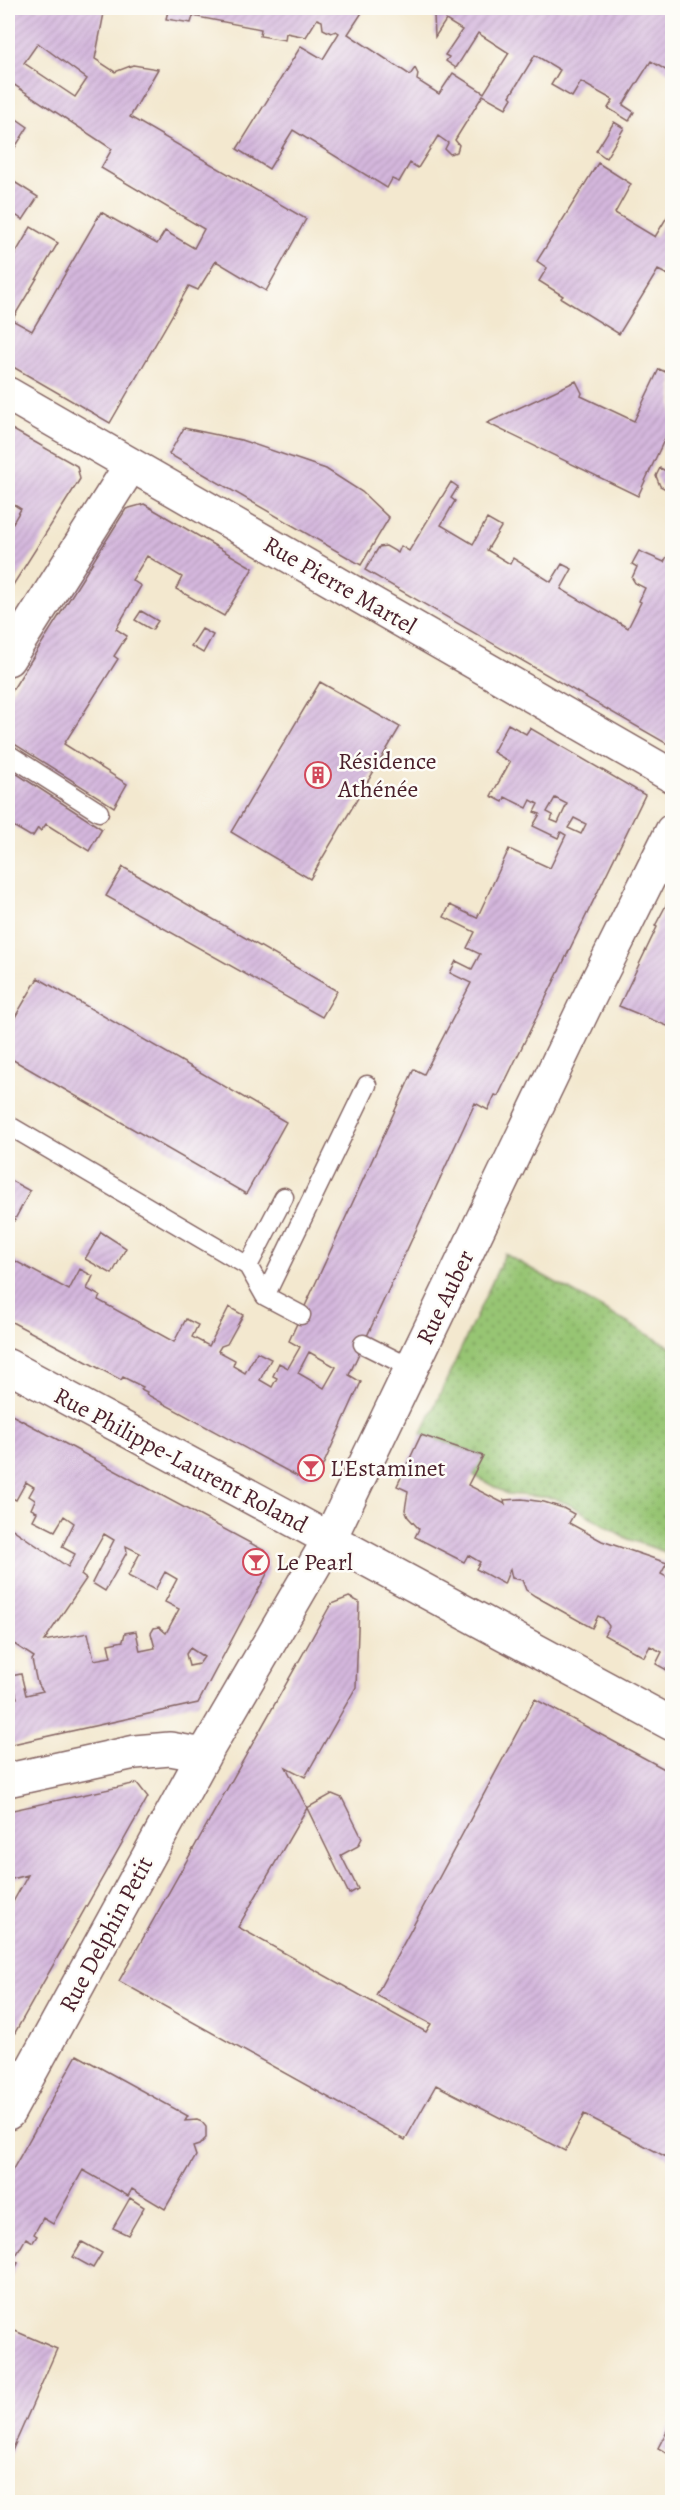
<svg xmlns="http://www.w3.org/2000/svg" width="680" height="2510" font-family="Alegreya,serif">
<defs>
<pattern id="grass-dots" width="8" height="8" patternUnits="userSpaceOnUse" patternTransform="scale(1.5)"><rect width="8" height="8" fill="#97c573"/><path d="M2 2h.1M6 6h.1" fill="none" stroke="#7d9f5f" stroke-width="1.8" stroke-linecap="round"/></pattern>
<pattern id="building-hatch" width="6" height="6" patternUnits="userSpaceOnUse" patternTransform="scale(1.5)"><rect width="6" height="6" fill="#d4b7dd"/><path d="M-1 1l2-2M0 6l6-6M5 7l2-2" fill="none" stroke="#b89dbe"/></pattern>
</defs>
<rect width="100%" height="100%" fill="#fdfcf7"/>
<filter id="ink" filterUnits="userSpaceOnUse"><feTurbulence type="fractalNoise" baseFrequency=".0167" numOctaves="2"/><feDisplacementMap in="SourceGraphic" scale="12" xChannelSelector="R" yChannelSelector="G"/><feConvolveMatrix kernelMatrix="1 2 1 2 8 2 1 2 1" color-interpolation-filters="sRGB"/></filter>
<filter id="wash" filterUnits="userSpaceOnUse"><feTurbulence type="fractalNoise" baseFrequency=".008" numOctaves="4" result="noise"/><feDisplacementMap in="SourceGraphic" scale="24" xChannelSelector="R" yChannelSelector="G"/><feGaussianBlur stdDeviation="1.35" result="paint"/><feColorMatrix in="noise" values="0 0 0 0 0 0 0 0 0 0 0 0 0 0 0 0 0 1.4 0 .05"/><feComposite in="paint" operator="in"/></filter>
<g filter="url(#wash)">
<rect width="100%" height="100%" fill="#f3e8cf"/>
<path fill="url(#grass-dots)" stroke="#70724f" stroke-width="1.5" d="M505 1254 672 1348V1545L668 1553 628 1539 576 1508 554 1498 507 1494 473 1475 482 1455 421 1435Z"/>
<g id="blocks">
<path fill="url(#building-hatch)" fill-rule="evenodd" d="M8 8H105L95 59 115 72 133 65 158 69 130 117 306 219 266 291 216 261 198 290 189 286 110 423 8 364V276L12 271 8 266 31 227 58 243 12 320 32 331 101 212 157 244 165 231 194 248 204 229 101 168 112 149 13 84 8 93ZM38 43 87 79 75 97 24 63Z
M153 8H365L348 34 410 75 415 68 418 74 417 80 439 94 453 73 484 93 509 53 478 33 456 68 446 61 449 57 445 55 462 30 446 20 435 37 434 15 428 8H672V74L651 61 623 105 634 112 629 121 608 108 613 100 581 82 572 97 551 85 560 70 535 55 510 96 512 98 506 108 483 95 455 140 459 145 457 152 450 154 445 149 448 143 438 136 418 168 410 163 399 182 392 179 387 188 293 130 269 169 237 149 301 46 323 59 339 33 336 31 331 33 323 29 322 21 317 19 306 37 286 33 285 40 260 36 261 29 193 16 191 23 166 19 168 11Z
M8 113 28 127 14 149 8 145Z
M614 122 624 128 606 158 596 151Z
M598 163 631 184 615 213 655 237 670 212 672 213V277L658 270 619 334 561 298 563 296 539 281 547 268 537 261Z
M8 178 38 197 23 220 8 210Z
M659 369 672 375V439L666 436 638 496 487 423 576 381 582 393 581 396 634 421Z
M8 427 77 466 80 479 8 593V531L21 509 8 501Z
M184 428 241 440 326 469 362 492 389 518 361 565 169 454Z
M660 468 672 474V492L660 486 656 476Z
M451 482 458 487 451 498 455 501 441 525 473 544 487 519 501 527 487 550 510 564 513 558 551 582 562 564 572 569 561 589 628 628 641 602 639 601 645 588 635 583 632 578 637 567 632 564 639 551 664 562 672 547V738L669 745 365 570 379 547 386 546 398 553 401 546 409 551Z
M144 504 253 568 224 616 176 589 182 577 147 556 132 580 141 586 116 629 127 636 114 656 118 659 64 744 127 784 114 807 13 743 10 749 8 746V697L126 509Z
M141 611 158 621 152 630 135 620Z
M202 629 213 635 203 653 191 646Z
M320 682 400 727 310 879 231 832Z
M508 724 526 734 530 728 645 795 498 1096 495 1095 488 1110 475 1103 349 1375 361 1382 319 1474 302 1479 146 1394 147 1392 141 1389 143 1387 123 1377 121 1380 8 1320V1257L69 1290 80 1269 93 1276 87 1289 100 1296 98 1300 174 1342 186 1319 198 1325 192 1337 209 1346 229 1307 243 1315 227 1344 221 1346 218 1351 235 1360 233 1366 245 1373 257 1352 271 1359 260 1380 272 1387 277 1378 273 1376 279 1363 288 1368 300 1347 289 1341 414 1069 424 1074 471 983 450 973 456 961 472 969 480 954 467 948 475 932 444 917 450 905 477 918 509 849 550 868 566 835 561 832 558 838 533 826 540 814 534 812 538 804 531 800 527 808 505 797 503 802 491 796 510 762 493 752ZM555 798 567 804 558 823 551 820 553 815 547 812ZM574 818 586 824 581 834 568 828ZM309 1352 336 1367 324 1388 298 1373Z
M8 768 102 829 89 851 46 824 41 831 38 828 33 836H30L8 823Z
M123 867 337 991 322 1017 106 896Z
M672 894V1028L619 1006 657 927 655 926Z
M38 978 286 1122 246 1194 8 1057V1029Z
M8 1179 30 1191 14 1221 8 1218Z
M101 1232 126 1248 112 1274 85 1259Z
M8 1413 265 1551 269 1570 198 1703 8 1745V1700L17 1698 11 1676 21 1674 26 1695 43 1691 37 1683 32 1660 34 1657 8 1640V1526L68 1567 75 1554 62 1547 74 1523 64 1516 55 1531 33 1520 37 1512 31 1509 35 1500 29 1496 34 1487 26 1482 16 1500 8 1496 12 1490 8 1487ZM104 1534 114 1540 92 1583 105 1591 127 1552 126 1546 140 1553 128 1576 155 1590 165 1572 177 1579 165 1602 179 1609 166 1633 159 1627 154 1628 151 1633 155 1648 140 1651 136 1631 125 1633 123 1641 108 1644 111 1657 94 1660 88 1633 44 1641 86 1579 81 1575ZM190 1648 204 1657 199 1664 189 1666 186 1654Z
M421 1435 483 1456 468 1485 505 1504 504 1500 522 1499 544 1502 563 1508 574 1514 569 1523 602 1541 667 1563 661 1574 672 1580V1673L656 1664 662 1652 650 1646 644 1657 604 1635 609 1626 603 1618 598 1616 592 1628 535 1596 526 1590 522 1580 512 1578 510 1569 504 1584 476 1569 480 1562 468 1555 464 1562 415 1537 419 1529 408 1517 405 1510 408 1491 397 1486Z
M349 1597 359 1602 356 1687 305 1777 286 1767 307 1808 238 1927 426 2032 431 2024 376 1995 535 1699 672 1773V2160L584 2114 565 2151 436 2085 405 2140 119 1981 331 1604Z
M137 1783 148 1797 8 2045V1911L28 1875 8 1880V1811Z
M332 1794 342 1798 362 1838 358 1846 341 1855 358 1889 349 1894 307 1808Z
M77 2055 188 2116 185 2121 197 2120 202 2122 206 2127V2138L199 2145 193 2147 196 2156 165 2209 132 2189 128 2196 83 2170 53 2224 43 2218 34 2234 37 2236 33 2242 26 2238 13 2261 18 2263 8 2282V2178Z
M130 2198 144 2207 128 2235 113 2228Z
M82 2242 102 2253 93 2268 73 2257Z
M8 2328 57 2349 8 2460Z
M672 2421V2456L658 2448Z"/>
</g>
</g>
<g filter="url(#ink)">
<use href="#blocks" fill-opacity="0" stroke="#856564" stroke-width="1.5"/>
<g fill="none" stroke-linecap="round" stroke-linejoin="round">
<defs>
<path id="lane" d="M8 754 99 812
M8 1125 248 1266 265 1296
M248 1266 284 1197
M301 1315 265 1296 367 1085
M363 1344 411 1368"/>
<path id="street" d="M8 394 672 776
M8 659 131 465
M8 1366 672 1724
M8 1780 135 1752 170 1749 204 1755
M8 2113 204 1755 329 1540 584 1008 672 831"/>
</defs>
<use href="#lane" stroke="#856564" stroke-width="21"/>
<use href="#street" stroke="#856564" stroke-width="36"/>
<use href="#lane" stroke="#fff" stroke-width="18"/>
<use href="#street" stroke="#fff" stroke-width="33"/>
</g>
</g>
<defs>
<symbol id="building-ring" viewBox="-11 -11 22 22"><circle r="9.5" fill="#fdfcf7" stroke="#d1495b" stroke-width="1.5"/><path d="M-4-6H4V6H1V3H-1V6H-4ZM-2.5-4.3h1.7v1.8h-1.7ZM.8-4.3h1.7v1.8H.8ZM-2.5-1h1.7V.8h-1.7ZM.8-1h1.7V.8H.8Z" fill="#d1495b"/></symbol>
<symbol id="bar-ring" viewBox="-11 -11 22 22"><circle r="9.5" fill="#fdfcf7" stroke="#d1495b" stroke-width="1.5"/><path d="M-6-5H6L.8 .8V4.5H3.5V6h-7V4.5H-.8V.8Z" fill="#d1495b"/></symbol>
</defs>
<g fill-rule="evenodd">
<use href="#building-ring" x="303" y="760" width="30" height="30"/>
<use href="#bar-ring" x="296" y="1453" width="30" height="30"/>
<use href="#bar-ring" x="241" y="1547" width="30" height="30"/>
</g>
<g text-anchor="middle" stroke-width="5" stroke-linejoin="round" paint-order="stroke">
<g font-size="24" fill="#4a1f2b" stroke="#fdfcf7">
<text transform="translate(340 585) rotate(30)" y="8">Rue Pierre Martel</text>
<text transform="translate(445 1297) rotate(-64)" y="8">Rue Auber</text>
<text transform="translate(181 1460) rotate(28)" y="8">Rue Philippe-Laurent Roland</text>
<text transform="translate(106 1934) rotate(-62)" y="8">Rue Delphin Petit</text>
</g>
<g font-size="24" fill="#4a1f2b" stroke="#fdfcf7" text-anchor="start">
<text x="338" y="769">Résidence<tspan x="338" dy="28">Athénée</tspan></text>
<text x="330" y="1476">L'Estaminet</text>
<text x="276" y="1570">Le Pearl</text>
</g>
</g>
<rect width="680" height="2510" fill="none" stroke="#fdfcf7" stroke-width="30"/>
</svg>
